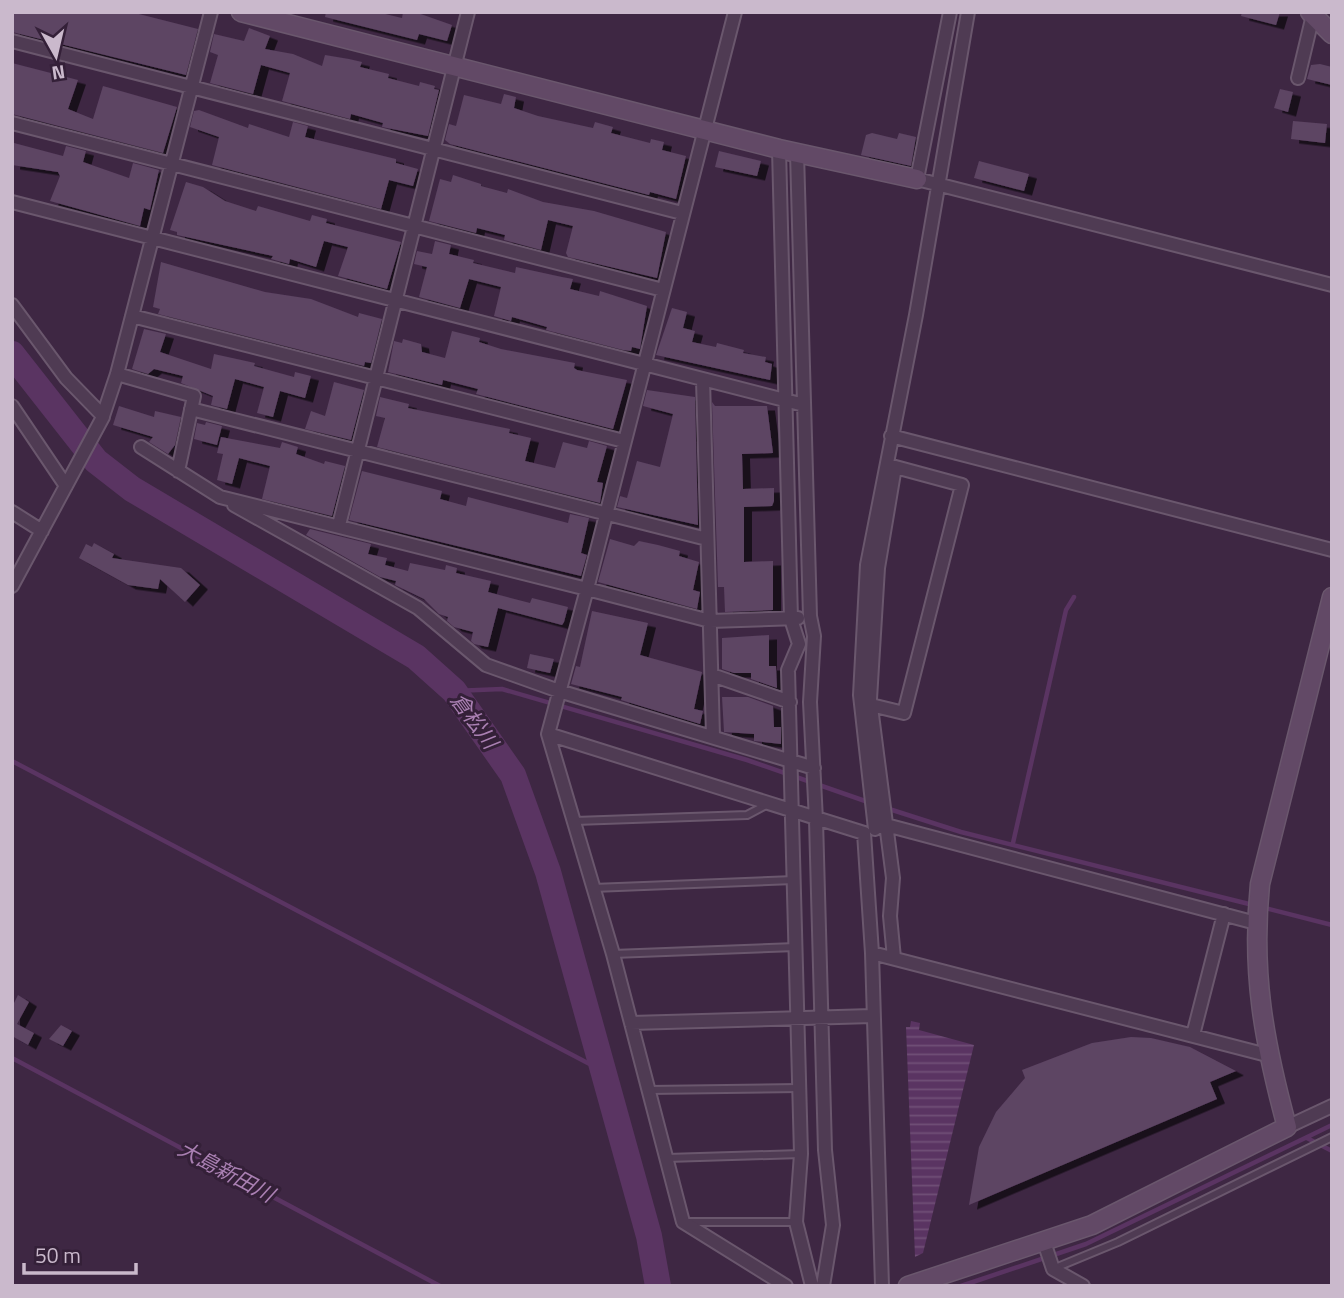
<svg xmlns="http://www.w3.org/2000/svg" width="1344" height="1298" font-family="'Titillium Web','Noto Sans JP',sans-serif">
<defs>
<pattern id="water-rules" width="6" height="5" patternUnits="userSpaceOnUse" patternTransform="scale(1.75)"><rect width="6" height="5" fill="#5a3462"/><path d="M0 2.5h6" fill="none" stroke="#704f77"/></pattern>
<filter id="shadow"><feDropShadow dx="8" dy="4.5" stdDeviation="0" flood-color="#0009"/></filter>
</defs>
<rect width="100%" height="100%" fill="#3e2743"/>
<path fill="url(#water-rules)" d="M911 1021 920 1023 919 1030 974 1045 923 1253 915 1257 906 1027H910Z"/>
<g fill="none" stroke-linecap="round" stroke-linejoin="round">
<path stroke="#5a3462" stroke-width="4.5" d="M454 691 502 689 747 760 868 802
M12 761 603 1071
M886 808 961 832 1253 905
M1013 843 1066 610 1074 597
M1261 907 1332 925
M12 1058 440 1286
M1307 1138 1332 1151
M961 1286 1086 1244 1332 1125"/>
<path stroke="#5a3462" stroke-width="26" d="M12 354 96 461 132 489 416 657 454 691 513 775 548 872 649 1236 658 1286"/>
</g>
<path fill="#5d4463" filter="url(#shadow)" d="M12 12H131L198 29 186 75 12 32Z
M326 12H377L402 18 403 12H415L452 25 447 41 419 34 417 40 325 17Z
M1242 12H1280L1276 25 1241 16Z
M249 28 270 36 265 49 293 54 322 66 325 55 349 59 362 62 360 67 389 74 388 78 419 86 420 82 435 86 434 89 439 90 428 136 382 127 383 123 351 114 350 119 282 101 290 73 261 65 253 94 210 83 218 55 210 52 214 34 244 41Z
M12 63 78 80 68 109 93 119 103 86 177 107 163 153 12 114Z
M1320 64 1332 67V85L1307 79 1311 65Z
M1280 89 1293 92 1288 112 1274 108Z
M504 94 516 97 514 108 538 116 593 128 595 122 613 127 611 133 650 143 651 139 664 142 662 150 686 156 676 199 650 192 649 195 450 144 445 140 449 124 456 126 464 95 501 104Z
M199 110 248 128 249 124 289 137 293 122 308 126 305 137 396 159V163L418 169 413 186 389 180 381 209 212 165 219 137 190 127 194 111Z
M1293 121 1327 124 1325 143 1291 139Z
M872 133 897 139 899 133 916 137 911 166 861 155 866 135Z
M14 143 63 156 66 146 86 151 83 162 129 178 133 163 159 170 150 210 144 208 140 226 50 201 60 176 58 172 12 165Z
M719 151 761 161 757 176 715 167Z
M979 161 1029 174 1024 191 974 178Z
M453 175 481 184V186L507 193 508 189 543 202 594 211 666 232 657 278 568 257 566 253 573 226 548 220 541 250 504 240 505 235 477 228 476 233 429 221 440 179 451 182Z
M186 182 203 187 225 201 256 211 258 206 310 221 312 215 327 219 326 223 401 242 387 289 338 276 348 247 324 241 316 267 290 259 289 264 271 259 273 256 177 235V232L170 230Z
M435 241 451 245 449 254 474 260 473 263 515 273 516 267 562 277 573 279 570 289 599 296 600 291 647 306 640 349 632 347 631 351 623 350 546 330 547 327 512 317 511 321 494 316 501 287 469 279 460 308 419 297 427 267 414 264 417 251 432 254Z
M161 262 265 292 311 299 358 317 359 313 382 319 371 363 365 362 364 366 158 314 160 309 153 307Z
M672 308 687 312 683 328 695 331 692 342 716 347 717 343 744 350 743 353 766 357 765 362 772 364 770 380 656 355Z
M144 329 166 334 160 352 211 369 214 354 255 363 254 366 294 377 295 372 311 376 305 398 280 391 273 417 257 413 264 387 235 379 227 409 211 405 213 396 181 383 183 376 154 369 148 374 132 369Z
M452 331 480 338 479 342 501 349 575 363 574 368 577 370 627 380 613 429 476 394 478 389 443 380 442 385 429 382 388 372 394 341 402 343 403 339 421 344 422 352 445 358Z
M334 382 364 390 351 440 305 429 311 411 325 416Z
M647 390 695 397 698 525 617 507 620 496 627 498 637 461 660 467 673 414 643 406Z
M380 397 409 404 408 408 510 429 509 433 531 438 525 461 555 468 563 442 587 448 589 441 607 446 597 482 603 483 600 503 377 447 385 418 376 416Z
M712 402 715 406H767L773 453 742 454 743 489 774 488V501L772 506 744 507V562L773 561V610L725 612 724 587H718Z
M119 406 154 417 155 411 181 417 175 445 168 454 149 442 153 437 113 425Z
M206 422 222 426 217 445 194 439 197 423 205 425Z
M221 437 280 448 282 442 298 447 296 454 324 464 325 461 345 466 332 516 262 499 270 466 239 458 232 484 217 480 223 454 217 453Z
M362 471 442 491 440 499 466 506 468 497 568 523 570 514 589 518 581 553 587 555 581 576 349 520Z
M310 529 371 544 368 554 387 558 385 565 408 571 410 563 445 570 446 565 457 568 456 573 491 581 488 592 530 603 532 598 568 607 564 622 562 625 498 608 488 647 474 644 471 641 473 632 454 627 447 621 448 617 439 614 424 599 395 585 396 581 380 577 306 535Z
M610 539 634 546 639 541 658 545 680 551 679 556 699 562 693 590 700 592 697 609 598 582Z
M94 543 114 554 112 558 181 568 200 585 185 602 160 579 158 589 128 585 79 558 86 544 92 547Z
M592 611 648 623 640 655 702 672 694 709 703 711 700 724 621 700 622 697 571 684 576 666 580 667Z
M769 635V666H776L777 688 751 679V673H734L722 669V638Z
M530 654 554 659 550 673 527 668Z
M722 697H748L773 706 774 727H781V744L754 741V734L724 732Z
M18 995 29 1002 17 1024 34 1033 28 1045 12 1036V1007Z
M61 1025 72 1031 63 1046 49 1039Z
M1131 1037 1151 1038 1190 1047 1236 1071 1210 1082 1217 1099 969 1205 979 1147 996 1112 1025 1078 1022 1070 1092 1043Z"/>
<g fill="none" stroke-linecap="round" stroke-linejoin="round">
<defs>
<path id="lane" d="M575 821 747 815 766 805
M593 888 794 880
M613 954 796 947
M649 1090 799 1088
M667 1158 801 1154
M686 1222H796
M1055 1268 1118 1242 1332 1137"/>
<path id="street" d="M735 12 587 589 710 621 798 618
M950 12 917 179 1332 285
M12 41 682 213
M1298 78 1313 15
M12 123 663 290
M779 149 791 619 799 644 788 670 801 1154 796 1222 812 1286
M797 153 810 616 814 636 810 702 816 820 825 1150 833 1225 823 1286
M12 202 804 405
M12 305 66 378 103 416 117 374 211 12
M132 316 624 441
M117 374 194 396 178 471
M703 380 713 736
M12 406 66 486
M191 409 707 539
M891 436 1332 550
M141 447 220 497 587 589 548 734 613 954 683 1222 786 1286
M234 505 418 608 486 665 559 691 814 768
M12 512 42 531
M339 525 468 12
M12 586 103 417
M712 675 790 702
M871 705 904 713 962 485 888 465
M548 734 864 833 872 953 882 1286
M881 827 886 825 1256 923
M875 829 860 695 867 565 916 315 968 12
M872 953 1267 1055
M894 958 890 916 893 878 870 699 878 568 895 467
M631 1023 872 1016
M1193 1035 1224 914
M1287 1127 1332 1106
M1044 1242 1053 1269 1083 1286"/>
<path id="secondary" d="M241 12 779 149 917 179
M1310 12 1332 34
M908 1286 1092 1225 1287 1127C1264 1042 1251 973 1260 884L1332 597"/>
</defs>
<use href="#lane" stroke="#6a576d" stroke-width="10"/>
<use href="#street" stroke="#6a576d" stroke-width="16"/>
<use href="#secondary" stroke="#6a576d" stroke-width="21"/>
<use href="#lane" stroke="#4f3b53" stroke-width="6"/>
<use href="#street" stroke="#4f3b53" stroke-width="12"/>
<use href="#secondary" stroke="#624966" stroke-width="18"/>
</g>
<g text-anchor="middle" stroke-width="6" stroke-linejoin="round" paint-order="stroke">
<g font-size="21" font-style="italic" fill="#aa80b3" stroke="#342038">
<text transform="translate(474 721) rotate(54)" y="7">倉松川</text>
<text transform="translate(226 1172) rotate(28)" y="7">大島新田川</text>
</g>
</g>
<rect width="1344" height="1298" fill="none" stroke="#cab9cc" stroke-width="28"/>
<g transform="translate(56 56) rotate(172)" stroke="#342038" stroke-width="5" paint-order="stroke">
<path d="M0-5L12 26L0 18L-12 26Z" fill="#cab9cc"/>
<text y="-10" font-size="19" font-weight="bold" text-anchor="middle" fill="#cab9cc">N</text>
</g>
<path d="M24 1263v10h112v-10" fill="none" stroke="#cab9cc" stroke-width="3.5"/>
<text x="35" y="1263" font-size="21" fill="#cab9cc" stroke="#342038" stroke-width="5" paint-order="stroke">50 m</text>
</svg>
